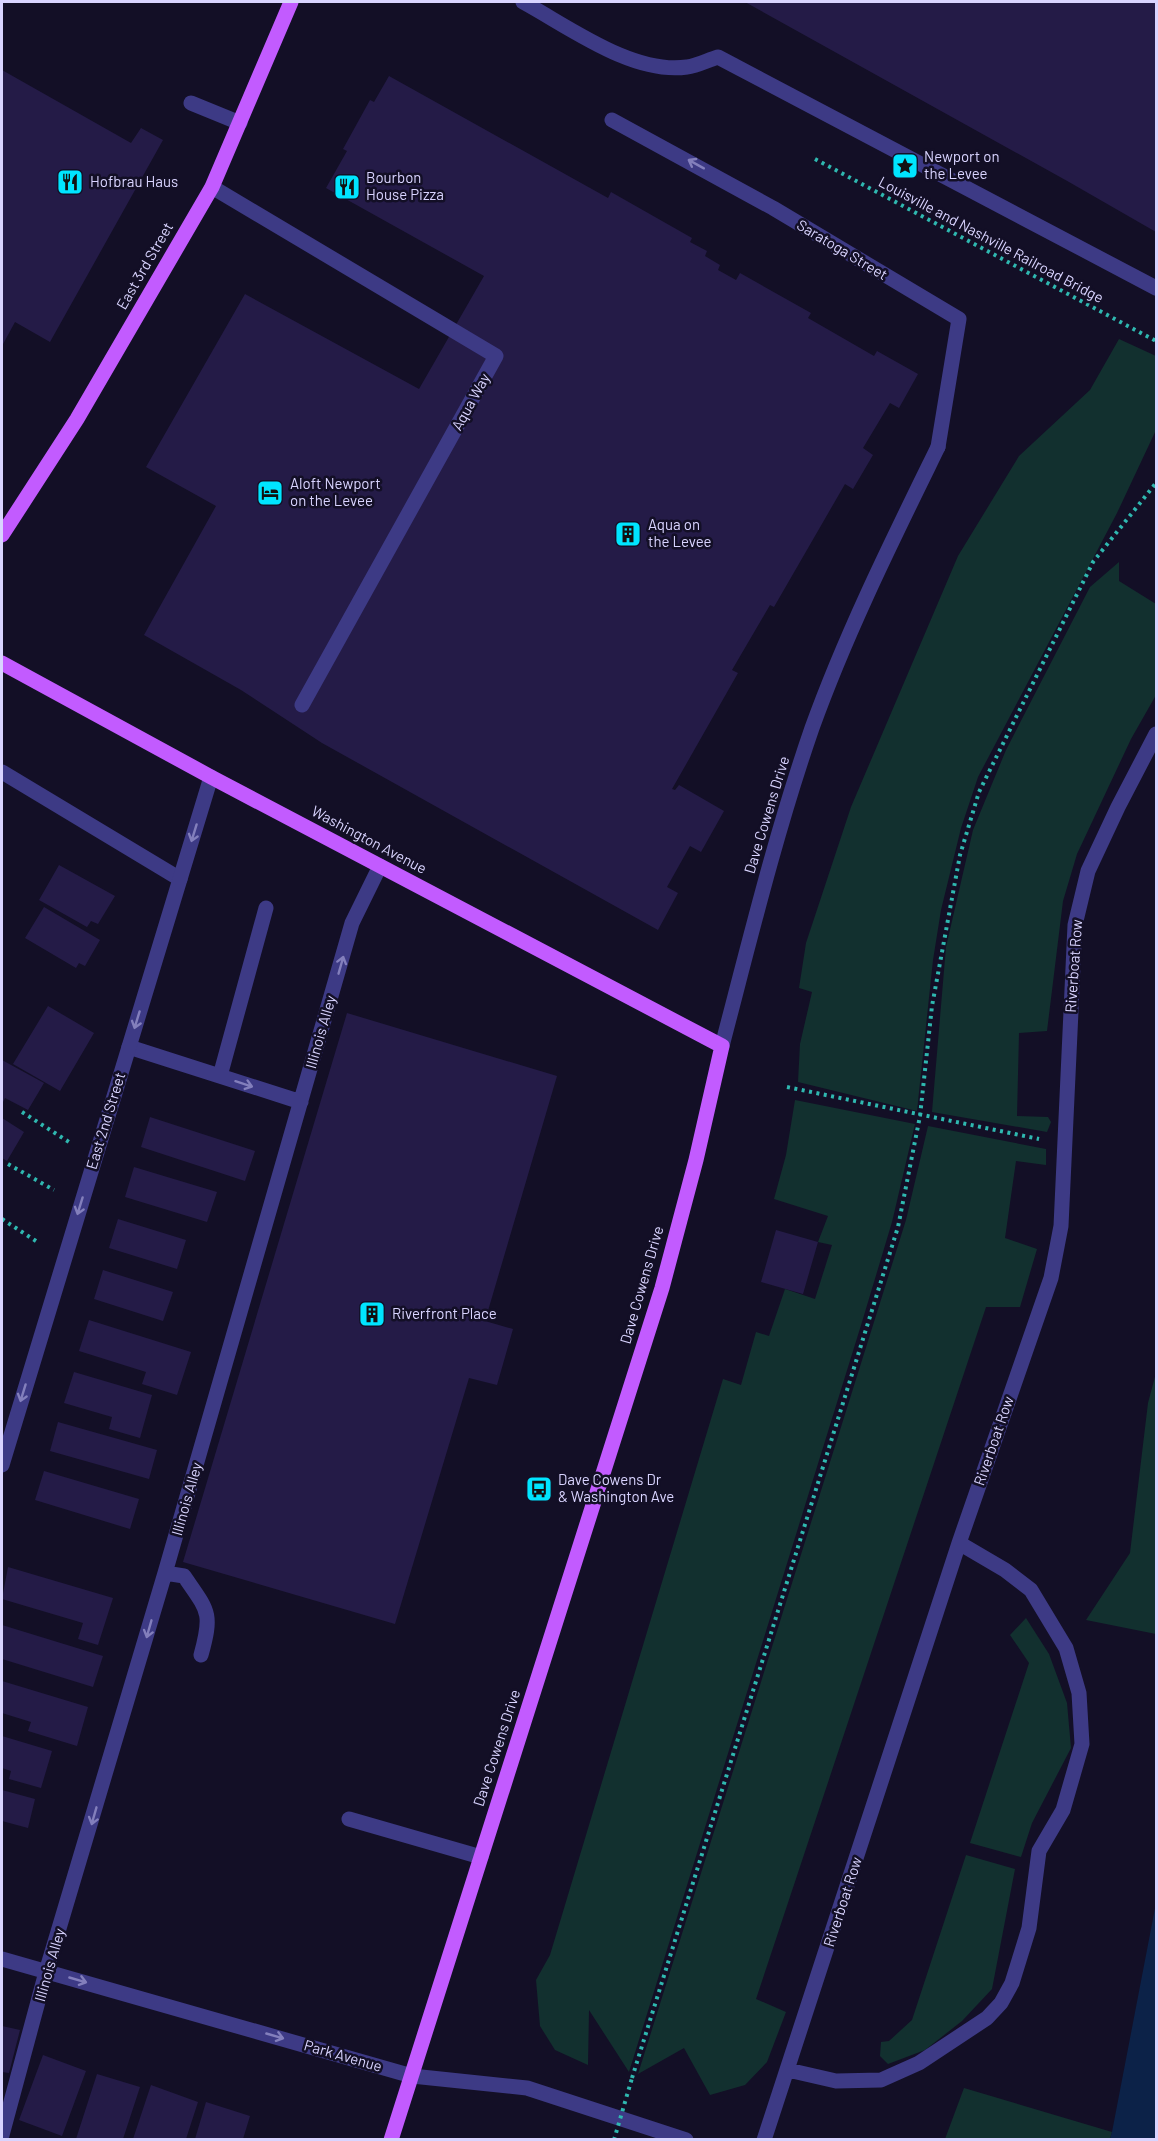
<svg xmlns="http://www.w3.org/2000/svg" width="1158" height="2141" font-family="Barlow,sans-serif">
<rect width="100%" height="100%" fill="#130f26"/>
<path fill="#12302f" d="M1119 339 1156 356V430L1117 513 978 777 961 828 941 910 933 960 917 1111 798 1082 800 1044 812 992 799 988 806 943 851 807 958 556 1019 456 1090 390Z
M1119 562V581L1156 604V695L1131 739 1077 854 1063 901 1047 1031 1019 1033 1017 1116 1048 1117 1051 1122 1047 1132 932 1112 946 947 973 830 1006 750 1090 587Z
M795 1100 915 1124 892 1222 862 1322 629 2072 589 2010 588 2065 555 2050 540 2026 536 1980 550 1955 723 1379 741 1385 756 1332 769 1336 785 1289 815 1299 832 1245 818 1242 828 1216 774 1199 786 1155Z
M928 1126 1046 1149V1165L1016 1161 1005 1238 1037 1249 1020 1307H986L756 1999 786 2012 767 2062 745 2085 710 2095 684 2048 638 2074 906 1220Z
M1156 1373V1634L1086 1620 1130 1553 1148 1403Z
M1026 1618 1049 1654 1067 1703 1071 1748 1032 1823 1021 1857 970 1843 1029 1663 1010 1635Z
M966 1855 1015 1869 992 1989 962 2021 925 2050 888 2064 880 2056 881 2042 889 2041 912 2020Z
M964 2088 1112 2132 1110 2139H945Z"/>
<path fill="#0c2248" d="M1156 1903V2139H1110L1112 2132Z"/>
<path fill="#241b47" d="M745 2H1156V232L1069 182Z
M2 70 131 143 141 128 163 140 50 342 15 322 2 346Z
M389 76 608 198 611 192 692 238 690 242 707 251 705 256 720 265 718 270 736 280 740 273 811 313 808 318 874 356 877 351 918 374 899 408 890 403 863 448 873 455 853 489 845 484 774 607 770 605 732 670 738 673 672 789 675 790 679 785 724 811 701 852 690 846 667 887 678 893 658 930 322 743 241 690 144 635 216 506 146 467 245 294 419 389 484 276 326 188 347 151 343 149 370 100 374 102Z
M59 865 115 896 98 924 91 921 87 927 39 900Z
M44 907 100 940 85 966 79 963 76 968 25 938Z
M48 1006 94 1033 60 1091 13 1064Z
M347 1013 557 1076 485 1321 513 1329 497 1385 469 1378 395 1624 183 1562Z
M2 1060 44 1083 28 1110 5 1098 2 1104Z
M150 1117 255 1151 245 1181 141 1147Z
M2 1118 24 1132 7 1161 2 1158Z
M134 1167 217 1192 207 1222 125 1197Z
M118 1219 186 1240 177 1269 109 1248Z
M776 1230 818 1242 803 1294 761 1282Z
M103 1270 173 1292 163 1321 94 1299Z
M89 1320 191 1352 177 1395 142 1384 146 1372 79 1351Z
M74 1372 152 1395 140 1438 109 1429 112 1417 64 1403Z
M58 1422 157 1450 149 1479 50 1451Z
M44 1471 139 1499 130 1529 35 1500Z
M8 1567 113 1598 98 1645 78 1639 83 1623 2 1599Z
M2 1625 103 1656 93 1687 2 1659Z
M2 1681 88 1707 77 1746 28 1731 31 1722 2 1713Z
M2 1736 52 1751 41 1788 9 1779 11 1771 2 1768Z
M2 1790 35 1799 28 1828 2 1821Z
M2 2026 20 2030 9 2073 2 2072Z
M43 2055 86 2071 62 2136 19 2120Z
M97 2074 140 2087 123 2139H76Z
M151 2085 198 2102 186 2139H133Z
M206 2102 250 2116 243 2139H195Z"/>
<g fill="none" stroke-linecap="round" stroke-linejoin="round">
<path stroke="#2fb8b0" stroke-width="4" stroke-dasharray="3 4.5" stroke-linecap="butt" d="M815 159 1156 341
M787 1087 1039 1139
M22 1112 69 1142
M8 1164 54 1190
M2 1219 39 1243
M632 2078 898 1227 920 1116 932 1006 960 855 979 792 1093 562 1156 483"/>
<path stroke="#3d3a85" stroke-width="15" d="M191 103 240 123
M612 120 773 208 959 319 938 447
M212 187 496 356 302 705
M2 772 180 879
M129 1047 301 1102
M220 1076 266 908
M165 1573 184 1576C208 1611 213 1612 201 1655
M349 1819 481 1857
M788 2070 836 2081 881 2080 919 2063 987 2018 1001 2003 1012 1983 1029 1928 1039 1851 1063 1810 1082 1744 1079 1693 1066 1648 1031 1590 1005 1570 959 1543
M2 2135 46 1972 165 1573 352 923 380 866
M764 2140 959 1543 1051 1278 1061 1226 1075 925 1088 871 1118 807 1156 734"/>
<path stroke="#3d3a85" stroke-width="15" d="M523 2C569 27 633 75 687 67 697 66 708 60 718 57L1156 288"/>
<path stroke="#3d3a85" stroke-width="15" d="M722 1046C750 939 776 832 812 728 847 631 893 539 938 447
M2 1465 211 777
M412 2076 527 2088 686 2140"/>
<path stroke="#3d3a85" stroke-width="15" d="M2 1959 412 2076"/>
<path stroke="#c25bff" stroke-width="15" d="M2 535 77 419 212 187 291 2
M2 663 211 777 722 1046 696 1160 662 1288 391 2140"/>
<path stroke="#2fb8b0" stroke-width="4" stroke-dasharray="3 4.5" stroke-linecap="butt" d="M614 2140 632 2078"/>
</g>
<defs><path id="oneway-shaft" d="M-6 0H5M1.5-3L5.5 0L1.5 3" fill="none" stroke-width="1.6" stroke-linecap="round" stroke-linejoin="round" transform="scale(1.5)"/></defs>
<g stroke="#837fbc">
<use href="#oneway-shaft" transform="translate(696 164) rotate(-151)"/>
<use href="#oneway-shaft" transform="translate(194 833) rotate(107)"/>
<use href="#oneway-shaft" transform="translate(341 965) rotate(-74)"/>
<use href="#oneway-shaft" transform="translate(137 1020) rotate(107)"/>
<use href="#oneway-shaft" transform="translate(244 1084) rotate(18)"/>
<use href="#oneway-shaft" transform="translate(80 1206) rotate(107)"/>
<use href="#oneway-shaft" transform="translate(23 1393) rotate(107)"/>
<use href="#oneway-shaft" transform="translate(149 1629) rotate(106)"/>
<use href="#oneway-shaft" transform="translate(94 1816) rotate(106)"/>
<use href="#oneway-shaft" transform="translate(78 1980) rotate(16)"/>
<use href="#oneway-shaft" transform="translate(275 2036) rotate(16)"/>
</g>
<defs>
<symbol id="sight-square" viewBox="-11 -11 22 22"><rect x="-9" y="-9" width="18" height="18" rx="4" fill="#00e5ff" stroke="#130f26"/><path d="M0-6L1.8-2.2L6-1.7L2.9 1.2L3.7 5.4L0 3.3L-3.7 5.4L-2.9 1.2L-6-1.7L-1.8-2.2Z" fill="#111"/></symbol>
<symbol id="restaurant-square" viewBox="-11 -11 22 22"><rect x="-9" y="-9" width="18" height="18" rx="4" fill="#00e5ff" stroke="#130f26"/><path d="M-5-6h1v4h1v-4h1v4h1v-4h1v5L-1.5 .5V6h-2V.5L-5-1ZM5-6V6H3V1.5H1.5Q1.5-4 5-6Z" fill="#111"/></symbol>
<symbol id="hotel-square" viewBox="-11 -11 22 22"><rect x="-9" y="-9" width="18" height="18" rx="4" fill="#00e5ff" stroke="#130f26"/><path d="M-6-4.5h1.5V1H6V5H4.5V3h-9V5H-6ZM-4 0a1.8 1.8 0 1 1 3.6 0ZM.5 0V-2.5h3Q6-2.5 6 0Z" fill="#111"/></symbol>
<symbol id="building-square" viewBox="-11 -11 22 22"><rect x="-9" y="-9" width="18" height="18" rx="4" fill="#00e5ff" stroke="#130f26"/><path d="M-4-6H4V6H1V3H-1V6H-4ZM-2.5-4.3h1.7v1.8h-1.7ZM.8-4.3h1.7v1.8H.8ZM-2.5-1h1.7V.8h-1.7ZM.8-1h1.7V.8H.8Z" fill="#111"/></symbol>
<symbol id="bus-square" viewBox="-11 -11 22 22"><rect x="-9" y="-9" width="18" height="18" rx="4" fill="#00e5ff" stroke="#130f26"/><path d="M-5-6H5V4H4V6H2V4H-2V6H-4V4H-5ZM-3.5-4V0h7V-4ZM-3.5 1.2v1.5H-2V1.2ZM2 1.2v1.5H3.5V1.2Z" fill="#111"/></symbol>
</defs>
<g fill-rule="evenodd">
<use href="#sight-square" x="890" y="151" width="30" height="30"/>
<use href="#restaurant-square" x="55" y="167" width="30" height="30"/>
<use href="#restaurant-square" x="332" y="172" width="30" height="30"/>
<use href="#hotel-square" x="255" y="478" width="30" height="30"/>
<use href="#building-square" x="613" y="519" width="30" height="30"/>
<use href="#building-square" x="357" y="1299" width="30" height="30"/>
<use href="#bus-square" x="524" y="1474" width="30" height="30"/>
</g>
<g text-anchor="middle" stroke-width="5" stroke-linejoin="round" paint-order="stroke">
<g font-size="15" fill="#d9d4ff" stroke="#130f26" text-anchor="start">
<text x="924" y="162">Newport on<tspan x="924" dy="17">the Levee</tspan></text>
<text x="366" y="183">Bourbon<tspan x="366" dy="17">House Pizza</tspan></text>
<text x="90" y="187">Hofbrau Haus</text>
<text x="290" y="489">Aloft Newport<tspan x="290" dy="17">on the Levee</tspan></text>
<text x="648" y="530">Aqua on<tspan x="648" dy="17">the Levee</tspan></text>
<text x="392" y="1319">Riverfront Place</text>
<text x="558" y="1485">Dave Cowens Dr<tspan x="558" dy="17">&amp; Washington Ave</tspan></text>
</g>
<g font-size="15" fill="#d9d4ff" stroke="#130f26">
<text transform="translate(991 240) rotate(28)" y="5">Louisville and Nashville Railroad Bridge</text>
<text transform="translate(842 250) rotate(31)" y="5">Saratoga Street</text>
<text transform="translate(145 266) rotate(-60)" y="5">East 3rd Street</text>
<text transform="translate(471 402) rotate(-61)" y="5">Aqua Way</text>
<text transform="translate(767 815) rotate(-73)" y="5">Dave Cowens Drive</text>
<text transform="translate(369 840) rotate(28)" y="5">Washington Avenue</text>
<text transform="translate(1074 966) rotate(-86)" y="5">Riverboat Row</text>
<text transform="translate(321 1032) rotate(-74)" y="5">Illinois Alley</text>
<text transform="translate(106 1121) rotate(-73)" y="5">East 2nd Street</text>
<text transform="translate(642 1285) rotate(-74)" y="5">Dave Cowens Drive</text>
<text transform="translate(994 1441) rotate(-71)" y="5">Riverboat Row</text>
<text transform="translate(187 1499) rotate(-74)" y="5">Illinois Alley</text>
<text transform="translate(497 1748) rotate(-72)" y="5">Dave Cowens Drive</text>
<text transform="translate(843 1902) rotate(-72)" y="5">Riverboat Row</text>
<text transform="translate(50 1965) rotate(-74)" y="5">Illinois Alley</text>
<text transform="translate(343 2056) rotate(16)" y="5">Park Avenue</text>
</g>
</g>
<rect width="1158" height="2141" fill="none" stroke="#d9d4ff" stroke-width="6"/>
</svg>
